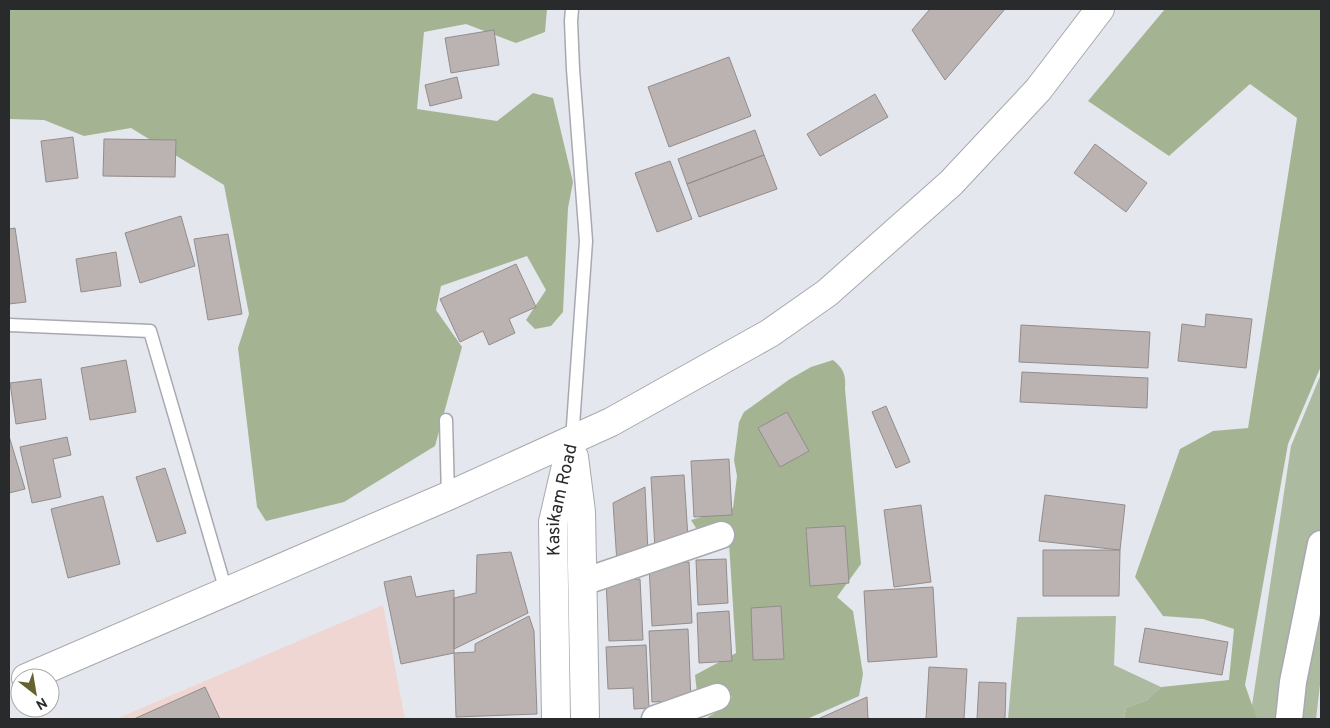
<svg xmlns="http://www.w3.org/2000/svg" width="1330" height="728" font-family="Overpass,sans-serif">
<rect width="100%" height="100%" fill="#e4e7ed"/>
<path fill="#f0d6d2" d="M383 605 405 719H116Z"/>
<path fill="#acba9f" d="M1321 374V676L1316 719H1250L1291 446Z
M1116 616 1114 665 1161 687 1147 700 1126 708 1124 719H1008L1017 617Z"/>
<path fill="#a4b493" d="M9 9H547L545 32 516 43 466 24 424 32 417 109 497 121 533 93 553 98 573 182 568 208 563 312 551 326 535 329 526 320 546 290 527 256 441 286 436 310 462 347 435 446 344 502 266 521 257 507 238 348 249 314 224 185 131 128 84 136 44 120 9 119Z
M1165 9H1321V366L1288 444 1245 685 1257 719H1124L1126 708 1147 700 1161 687 1229 680 1234 629 1203 619 1163 616 1135 577 1180 449 1213 431 1248 428 1297 118 1250 84 1169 156 1088 101Z
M833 360C844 369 846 375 845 389L861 564 837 597 853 611 863 674 859 696 807 719H708V717L728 706 732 696 697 693 695 675 736 653 729 543 721 527 696 528 691 520 733 508 737 476 734 460 739 422 744 412 790 379 811 367Z"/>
<path fill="#bbb3b2" stroke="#938c8b" d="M930 9H1005L945 80 912 30Z
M494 30 499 65 451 73 445 38Z
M729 57 751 116 669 147 648 87Z
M457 77 462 98 430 106 425 85Z
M875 94 888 117 820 156 807 134Z
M755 130 764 155 687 184 678 159Z
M73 137 78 178 46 182 41 141Z
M104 139 176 140 175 177 103 176Z
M1095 144 1147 183 1126 212 1074 173Z
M764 155 777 189 699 217 687 184Z
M670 161 692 219 657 232 635 173Z
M181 216 195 266 140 283 125 233Z
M15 228 26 302 9 304V229Z
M228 234 242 314 208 320 194 239Z
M116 252 121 286 81 292 76 259Z
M516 264 536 307 509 319 515 333 489 345 483 331 460 342 440 299Z
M1206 314 1252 319 1246 368 1178 361 1182 324 1205 327Z
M1021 325 1150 332 1148 368 1019 362Z
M126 360 136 412 90 420 81 368Z
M1022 372 1148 378 1147 408 1020 402Z
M41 379 46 419 16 424 10 383Z
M886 406 910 462 896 468 872 412Z
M787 412 809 451 780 467 758 428Z
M9 436 25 489 9 493Z
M67 437 71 455 53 459 61 497 32 503 20 447Z
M729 459 732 515 694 517 691 461Z
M165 468 186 533 157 542 136 477Z
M684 475 688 538 655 550 651 477Z
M645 487 648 552 617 563 613 503Z
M1045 495 1125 505 1120 550 1039 541Z
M103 496 120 564 68 578 51 509Z
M921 505 931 582 894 587 884 510Z
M845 526 849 583 810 586 806 528Z
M1043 550H1120L1119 596H1043Z
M511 552 528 613 454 649V598L476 593 477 555Z
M726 559 728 603 698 605 696 560Z
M689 562 692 623 652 626 649 564Z
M411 576 416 597 454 590V653L401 664 384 582Z
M640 579 643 640 609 641 606 581Z
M933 587 937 657 868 662 864 591Z
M781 606 784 659 753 660 751 608Z
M729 611 732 661 699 663 697 613Z
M529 616 534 631 537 714 456 717 454 653 475 652V644Z
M1145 628 1228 642 1222 675 1139 662Z
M688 629 691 700 652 702 649 631Z
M646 645 649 708 634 709 633 688 608 689 606 647Z
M929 667 967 669 964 719H926Z
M979 682 1006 683 1005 719H977Z
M205 687 220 719H134Z
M867 697 868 719H818Z"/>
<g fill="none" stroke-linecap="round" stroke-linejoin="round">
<defs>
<path id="service" d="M9 325 150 331 226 591
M446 420 448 496
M572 440 586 241 573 69 571 21 572 9"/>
<path id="minor" d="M583 582 721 535
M655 719 717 697
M1289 719 1293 682 1321 544"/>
<g id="secondary">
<path d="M574 457 581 512 585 719"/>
<path id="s1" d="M556 719 553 522 572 440"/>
</g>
<path id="primary" d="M26 678 448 496 611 422 770 333 827 293 951 183 1038 90 1100 9"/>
</defs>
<use href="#service" stroke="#a7a9af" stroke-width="15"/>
<use href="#minor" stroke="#a7a9af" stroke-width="29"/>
<use href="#secondary" stroke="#a7a9af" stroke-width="30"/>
<use href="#primary" stroke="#a7a9af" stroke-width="30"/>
<use href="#service" stroke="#fff" stroke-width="12"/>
<use href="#minor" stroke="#fff" stroke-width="26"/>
<use href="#secondary" stroke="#fff" stroke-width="28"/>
<use href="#primary" stroke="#fff" stroke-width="28"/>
</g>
<g text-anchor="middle" stroke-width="4" stroke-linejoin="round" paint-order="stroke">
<g font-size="18" fill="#292a2c" stroke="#fff">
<text dy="6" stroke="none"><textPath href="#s1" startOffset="220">Kasikam Road</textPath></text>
</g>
</g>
<rect width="1330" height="728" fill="none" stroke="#292a2c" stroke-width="20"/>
<g transform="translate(35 693) rotate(149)"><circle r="24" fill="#ffffff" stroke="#a9aaab"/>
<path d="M0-4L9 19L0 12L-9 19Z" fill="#656431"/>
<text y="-8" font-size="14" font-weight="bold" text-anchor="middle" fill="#292a2c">N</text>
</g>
</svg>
